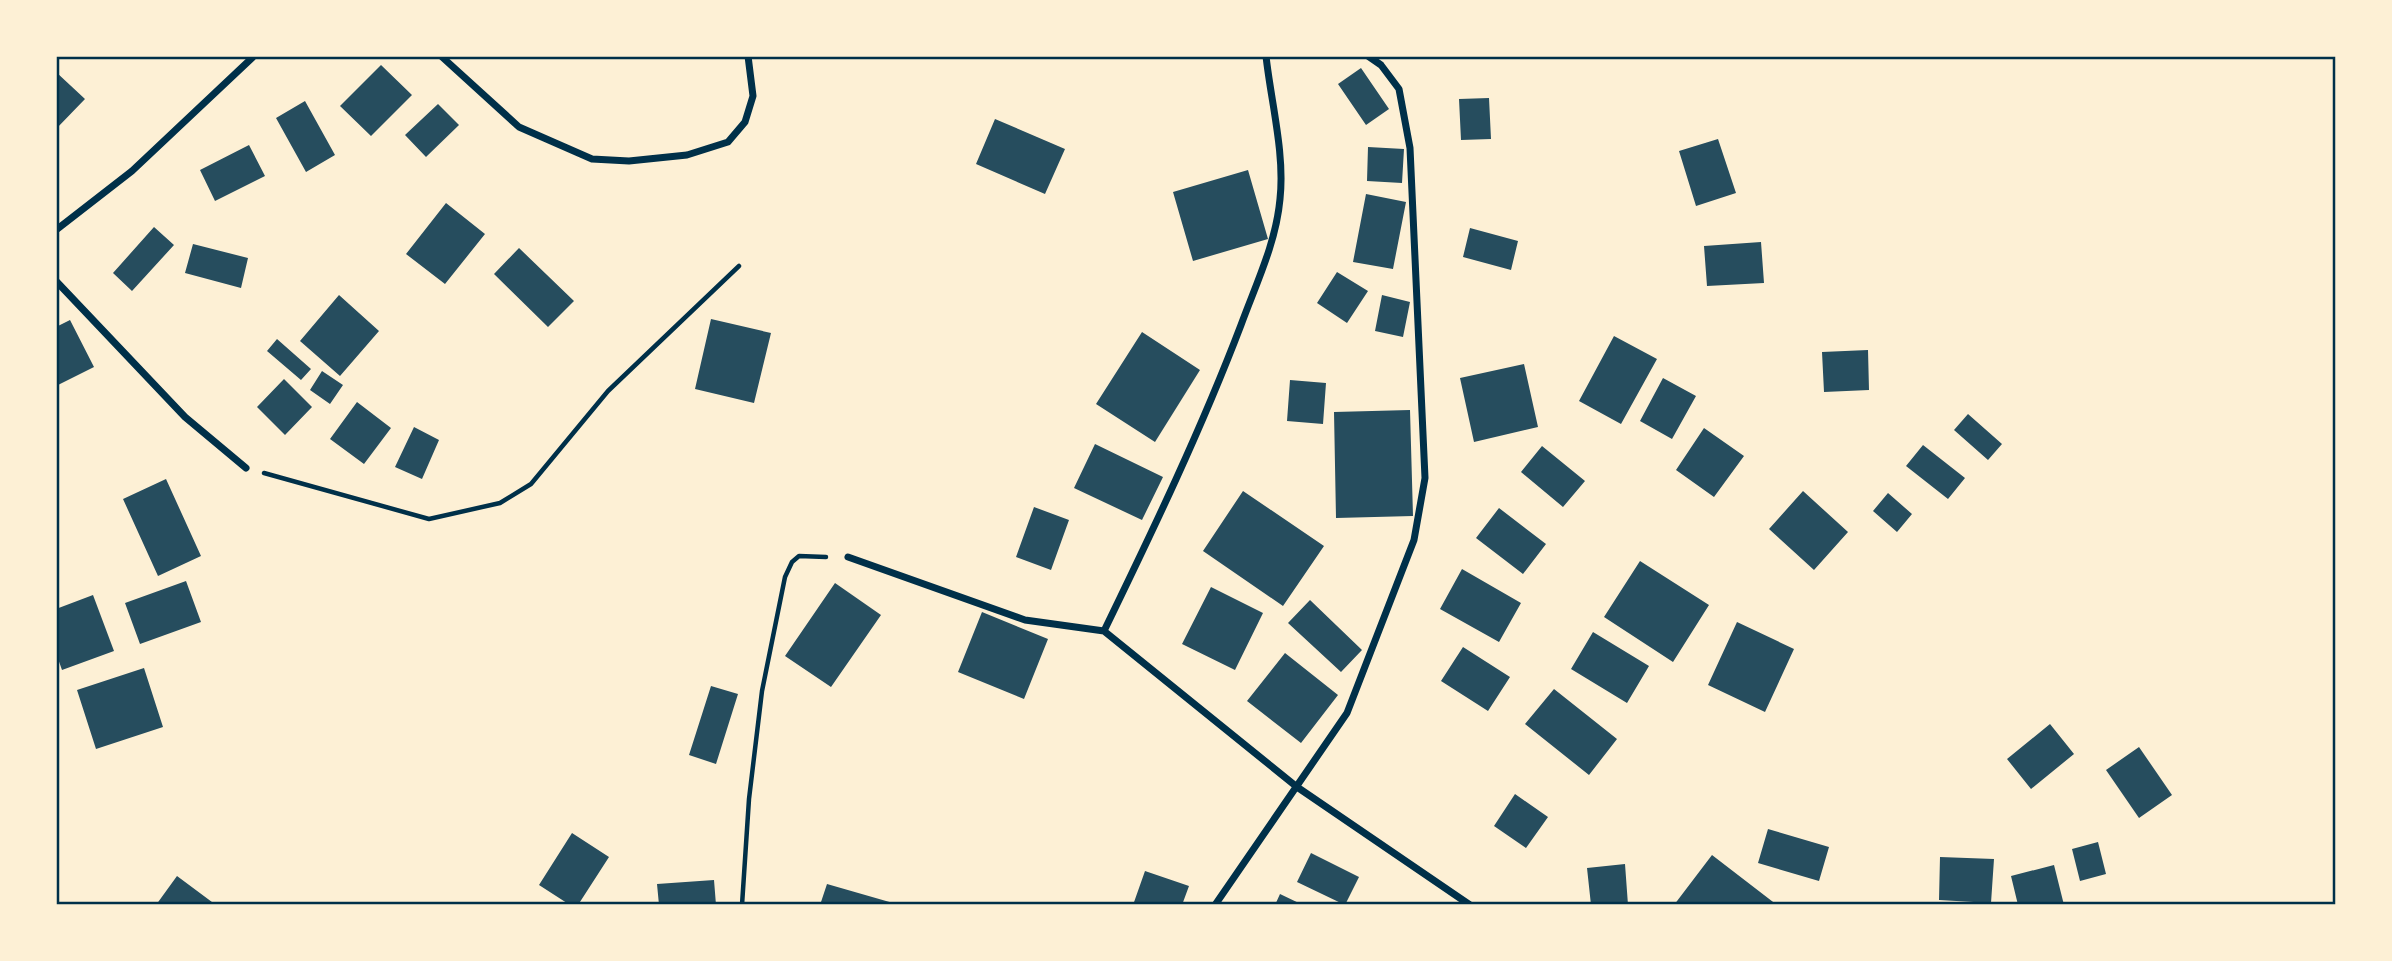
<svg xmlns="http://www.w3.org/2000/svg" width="2392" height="961" font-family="'Fira Sans Condensed',sans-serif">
<rect width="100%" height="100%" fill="#fdf0d5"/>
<path fill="#264d5e" d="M381 65 412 95 371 136 340 106Z
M1361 68 1389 109 1366 125 1338 84Z
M56 72 85 99 56 129Z
M1489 98 1491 139 1461 140 1459 99Z
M305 101 335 155 306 172 276 118Z
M438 104 459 125 426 157 405 135Z
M995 119 1065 149 1045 194 976 164Z
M1718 139 1736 193 1696 206 1679 151Z
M249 145 265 176 215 201 200 170Z
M1368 147 1404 149 1402 183 1367 181Z
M1248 170 1268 239 1193 261 1173 192Z
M1366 194 1406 202 1393 269 1353 262Z
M446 203 485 234 445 284 406 254Z
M154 227 174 245 132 291 113 273Z
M1470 228 1518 241 1511 270 1463 257Z
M1761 242 1764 283 1707 286 1704 246Z
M193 244 248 258 241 288 185 273Z
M519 248 574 301 548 327 494 274Z
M1337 272 1368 291 1347 323 1317 303Z
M339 295 379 331 340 376 300 341Z
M1382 295 1410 302 1403 337 1375 331Z
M711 319 771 333 754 403 695 389Z
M70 320 94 367 56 386V327Z
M1142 332 1200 370 1155 442 1096 404Z
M1614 336 1657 359 1621 424 1579 401Z
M277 339 311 369 301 380 267 351Z
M1868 350 1869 390 1824 392 1822 352Z
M1524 364 1538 427 1474 442 1460 378Z
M322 371 343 385 330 404 310 390Z
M1663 378 1696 396 1672 439 1640 421Z
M284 379 312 407 285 435 257 407Z
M1290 380 1326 383 1323 424 1287 421Z
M357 402 391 428 364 464 330 439Z
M1410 410 1413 516 1336 518 1334 412Z
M1968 414 2002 444 1988 460 1954 430Z
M414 427 439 440 422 479 395 467Z
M1704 428 1744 456 1714 497 1676 470Z
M1095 444 1163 477 1142 520 1074 488Z
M1923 445 1965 478 1948 499 1906 466Z
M1542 446 1585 481 1563 507 1521 472Z
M166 479 201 556 158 576 123 499Z
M1243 491 1324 546 1283 606 1203 551Z
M1803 491 1848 532 1814 570 1769 529Z
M1888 493 1912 514 1897 532 1873 511Z
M1034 507 1069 520 1051 570 1016 557Z
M1499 508 1546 544 1523 574 1476 538Z
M1640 561 1709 605 1673 662 1604 617Z
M1462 569 1521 603 1499 642 1440 609Z
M186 581 201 622 140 644 125 603Z
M835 583 881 615 831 687 785 656Z
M1211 587 1263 613 1235 670 1182 644Z
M93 595 114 651 62 670 56 653V609Z
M1310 600 1362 650 1341 672 1288 623Z
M982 612 1048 639 1024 699 958 672Z
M1737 622 1794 649 1765 712 1708 685Z
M1593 632 1649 666 1627 703 1571 669Z
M1463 647 1510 677 1488 711 1441 681Z
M1285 653 1338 695 1301 743 1247 701Z
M144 668 163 727 96 749 77 690Z
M711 686 738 694 716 764 689 755Z
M1554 689 1617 739 1589 775 1525 724Z
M2050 724 2074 754 2031 789 2007 759Z
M2139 747 2172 795 2139 818 2106 770Z
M1515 794 1548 817 1526 848 1494 826Z
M1768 829 1829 847 1819 881 1758 863Z
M572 833 609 857 578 905H570L539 885Z
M2098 842 2106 874 2080 881 2072 849Z
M1311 853 1359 877 1345 905 1297 882Z
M1712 855 1777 905H1674Z
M1940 857 1994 859 1991 903 1939 900Z
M1625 864 1628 905H1591L1587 868Z
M2054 865 2064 905H2018L2011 876Z
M1145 871 1189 886 1182 905H1133Z
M177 876 216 905H156Z
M714 880 716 905H659L657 884Z
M827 884 893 903V905H820Z
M1280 894 1303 905H1275Z"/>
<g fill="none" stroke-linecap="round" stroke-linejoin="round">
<path stroke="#003049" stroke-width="4.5" d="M264 473 429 519 500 503 531 484 608 391 739 266
M742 905 749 799 762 691 785 577 792 562 799 556 826 557"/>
<path stroke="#003049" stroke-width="7" d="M441 56 519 127 592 159 629 161 687 155 728 142 745 122 753 96 748 56
M1266 56C1271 102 1285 153 1280 199 1276 243 1256 284 1241 325 1201 430 1153 530 1104 631L1297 787 1470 905
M56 230 132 171 254 56
M56 281 185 417 246 468
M848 557 1025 620 1104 631
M1215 905 1347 713 1414 540 1425 478 1410 148 1399 89 1381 65 1368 56"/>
</g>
<rect width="2392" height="961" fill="none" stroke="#fdf0d5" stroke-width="116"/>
<rect x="58" y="58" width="2276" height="845" fill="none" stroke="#003049" stroke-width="2.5"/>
</svg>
